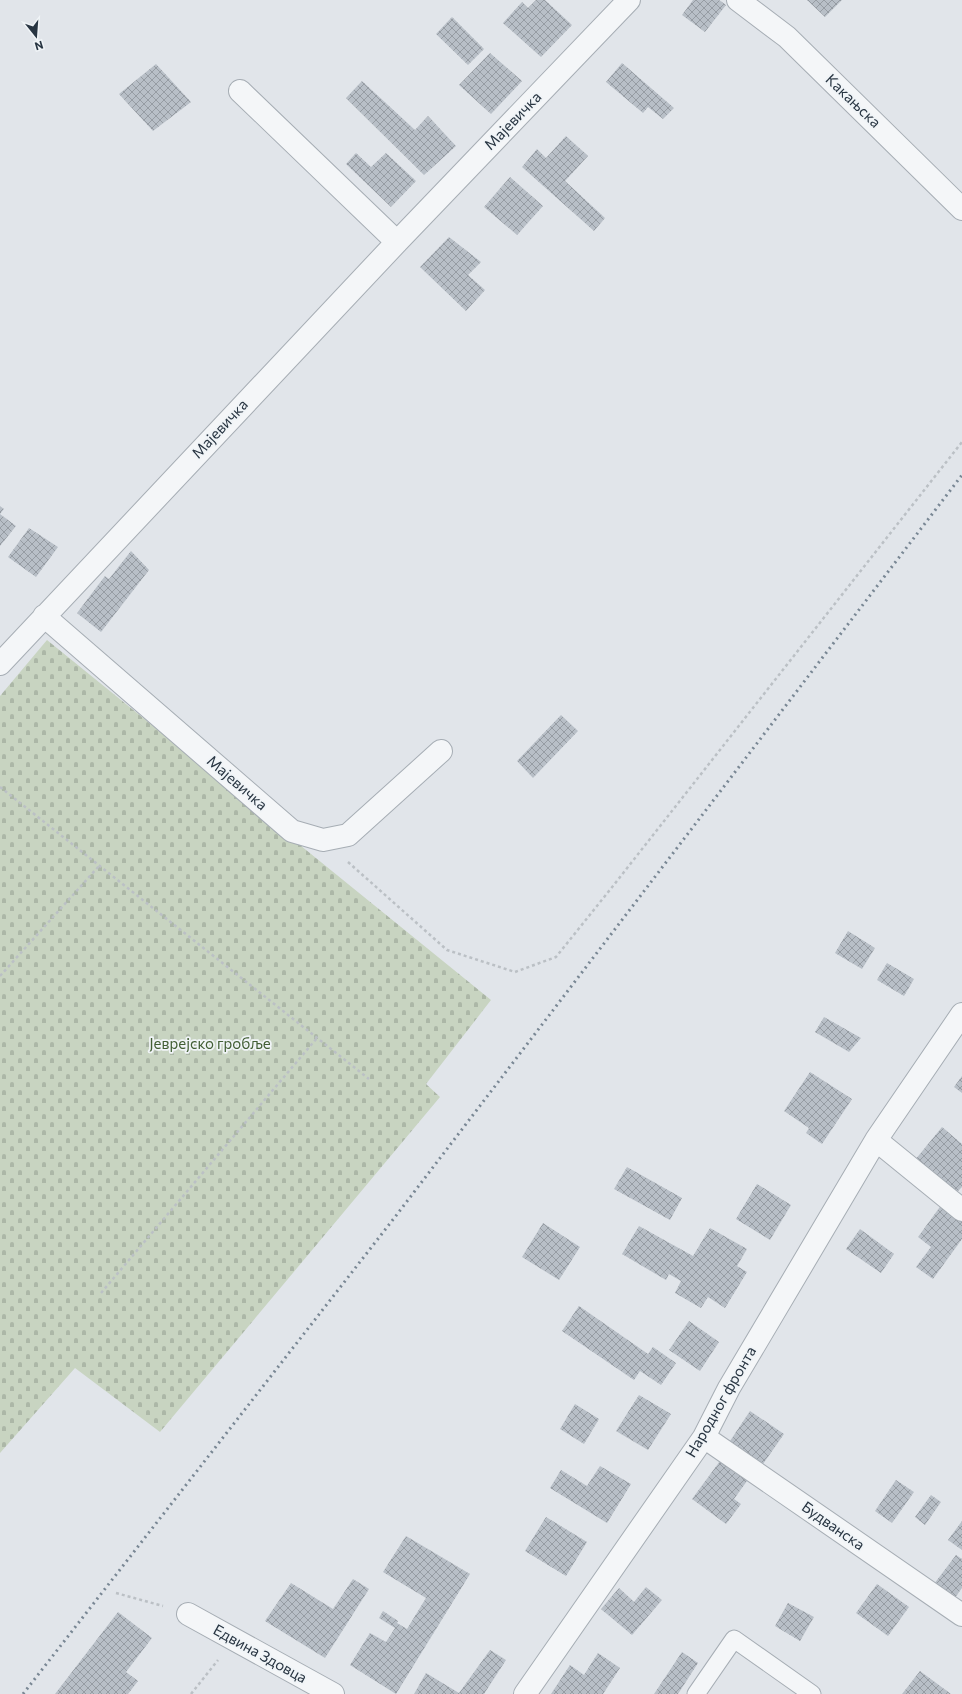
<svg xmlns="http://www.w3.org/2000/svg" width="962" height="1694" font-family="Commissioner,sans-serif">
<defs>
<pattern id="cemetery-stones" width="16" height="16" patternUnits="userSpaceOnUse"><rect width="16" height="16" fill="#c8d4c1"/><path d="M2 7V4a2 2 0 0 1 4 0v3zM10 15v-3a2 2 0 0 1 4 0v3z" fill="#acb7a7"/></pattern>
<pattern id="building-cross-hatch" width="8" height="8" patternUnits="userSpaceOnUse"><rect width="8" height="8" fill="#b8bfc7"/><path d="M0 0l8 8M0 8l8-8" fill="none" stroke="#969ca3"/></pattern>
</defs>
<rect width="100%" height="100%" fill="#e1e5ea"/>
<path fill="url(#cemetery-stones)" d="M47 640 491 1000 426 1084 440 1097 160 1432 75 1368 0 1453V696Z"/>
<path fill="url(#building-cross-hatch)" d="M536 0H545L572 25 541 57 503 23 522 2 528 8Z
M693 0H719L726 5 705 32 682 15Z
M807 0H842L825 17Z
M452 17 484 49 468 65 436 34Z
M490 53 522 81 491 114 459 85Z
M622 63 674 108 663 119 648 107 643 113 606 82Z
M156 64 191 102 153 131 119 94Z
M362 81 415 130 428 116 456 146 424 175 346 98Z
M566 136 588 156 565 181 605 218 594 231 522 167 537 149 546 158Z
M356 153 371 167 386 153 416 181 391 207 346 164Z
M510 177 543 206 517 235 484 207Z
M449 237 481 262 468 275 485 290 466 311 420 267Z
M0 506 4 509 0 514 16 526 0 546Z
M29 528 58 547 36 577 8 557Z
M131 551 149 570 101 632 77 613 105 576 109 579Z
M561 715 578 731 533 778 517 761Z
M848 931 875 948 862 969 835 953Z
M887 963 914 979 904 996 877 980Z
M824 1017 861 1038 849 1052 815 1032Z
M810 1072 852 1099 822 1144 806 1133 809 1128 784 1111Z
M962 1076V1093L954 1087Z
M942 1127 962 1144V1187L957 1192 915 1160Z
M627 1167 682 1198 670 1220 614 1189Z
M757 1184 791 1205 770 1240 736 1219Z
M942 1204 962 1218V1239L933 1279 916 1267 931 1247 918 1237Z
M543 1223 580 1247 559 1280 522 1257Z
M639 1226 693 1256 710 1228 747 1249 737 1266 747 1272 725 1308 708 1297 701 1308 675 1293 681 1281 669 1274 666 1280 622 1254Z
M860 1229 894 1254 881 1273 846 1249Z
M579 1306 648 1354 653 1347 676 1363 661 1385 640 1371 634 1380 562 1331Z
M689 1321 719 1342 700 1371 669 1350Z
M639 1395 671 1414 648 1450 616 1431Z
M575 1404 599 1419 584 1444 560 1429Z
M750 1411 784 1434 763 1464 730 1441Z
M720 1461 747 1481 734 1499 741 1504 726 1524 692 1499Z
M600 1466 631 1484 607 1523 550 1488 561 1470 587 1486Z
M896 1480 914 1492 892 1523 875 1511Z
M931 1495 941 1502 925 1525 915 1517Z
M546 1517 587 1542 566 1576 525 1551Z
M962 1521V1550L948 1540Z
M406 1536 470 1574 396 1694 350 1665 370 1633 386 1642 395 1628 379 1618 383 1611 398 1621 397 1623 407 1629 426 1598 383 1572Z
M956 1555 962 1559V1588L954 1599 934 1584Z
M353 1579 369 1589 325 1658 265 1621 291 1583 333 1609Z
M877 1584 909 1607 888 1636 856 1613Z
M646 1587 662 1600 632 1635 601 1609 619 1588 634 1602Z
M788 1603 814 1617 800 1641 775 1626Z
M118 1612 152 1638 126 1672 138 1681 128 1694H55Z
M490 1650 506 1660 484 1694H414L426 1673 459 1693Z
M682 1652 698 1663 678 1694H654Z
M598 1653 620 1668 603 1694H551L570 1665 584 1675Z
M920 1671 951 1694H902Z"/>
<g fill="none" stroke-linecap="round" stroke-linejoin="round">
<defs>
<path id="lane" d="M696 1694 734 1639 812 1694"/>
<path id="street" d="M738 0 787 37 962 209
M240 91 397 242
M44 616 292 831 323 840 348 835 441 751
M0 664 397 242 629 0
M876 1140 962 1210
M704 1437 962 1615
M188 1614 333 1694
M525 1694 704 1437 729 1388 876 1140 962 1014"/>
</defs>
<use href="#lane" stroke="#a6adb4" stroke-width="19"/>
<use href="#street" stroke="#a6adb4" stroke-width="24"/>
<path stroke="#bbc0c5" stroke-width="2.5" stroke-dasharray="3 3" stroke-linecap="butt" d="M0 787 369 1079
M348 862 447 950 515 972 556 957 613 886 962 442
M0 976 99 866
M101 1293 317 1038
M116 1593 163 1606
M191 1694 218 1660"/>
<use href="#lane" stroke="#f4f6f8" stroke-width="17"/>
<use href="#street" stroke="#f4f6f8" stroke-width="22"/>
<path stroke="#798794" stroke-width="3" stroke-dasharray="2 4" stroke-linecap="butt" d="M23 1694 395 1217 962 475"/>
</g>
<g text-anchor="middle" stroke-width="3.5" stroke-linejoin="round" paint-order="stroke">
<g font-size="15" fill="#283542" stroke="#f0f4f7">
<text transform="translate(853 101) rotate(44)" y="5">Какањска</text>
<text transform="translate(513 121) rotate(-46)" y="5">Мајевичка</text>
<text transform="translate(220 429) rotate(-47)" y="5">Мајевичка</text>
<text transform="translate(237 783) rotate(41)" y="5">Мајевичка</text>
<text transform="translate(721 1402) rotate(-60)" y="5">Народног фронта</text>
<text transform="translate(833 1526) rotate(35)" y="5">Будванска</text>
<text transform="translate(260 1654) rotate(29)" y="5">Едвина Здовца</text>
</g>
<g font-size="15" fill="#425f35" stroke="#f0f4f7">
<text x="210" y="1049">Јеврејско гробље</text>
</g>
</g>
<g transform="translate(36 36) rotate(163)" stroke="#f0f4f7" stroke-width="3" paint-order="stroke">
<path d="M0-3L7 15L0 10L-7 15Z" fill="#283542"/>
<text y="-6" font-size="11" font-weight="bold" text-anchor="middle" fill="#283542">N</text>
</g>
</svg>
